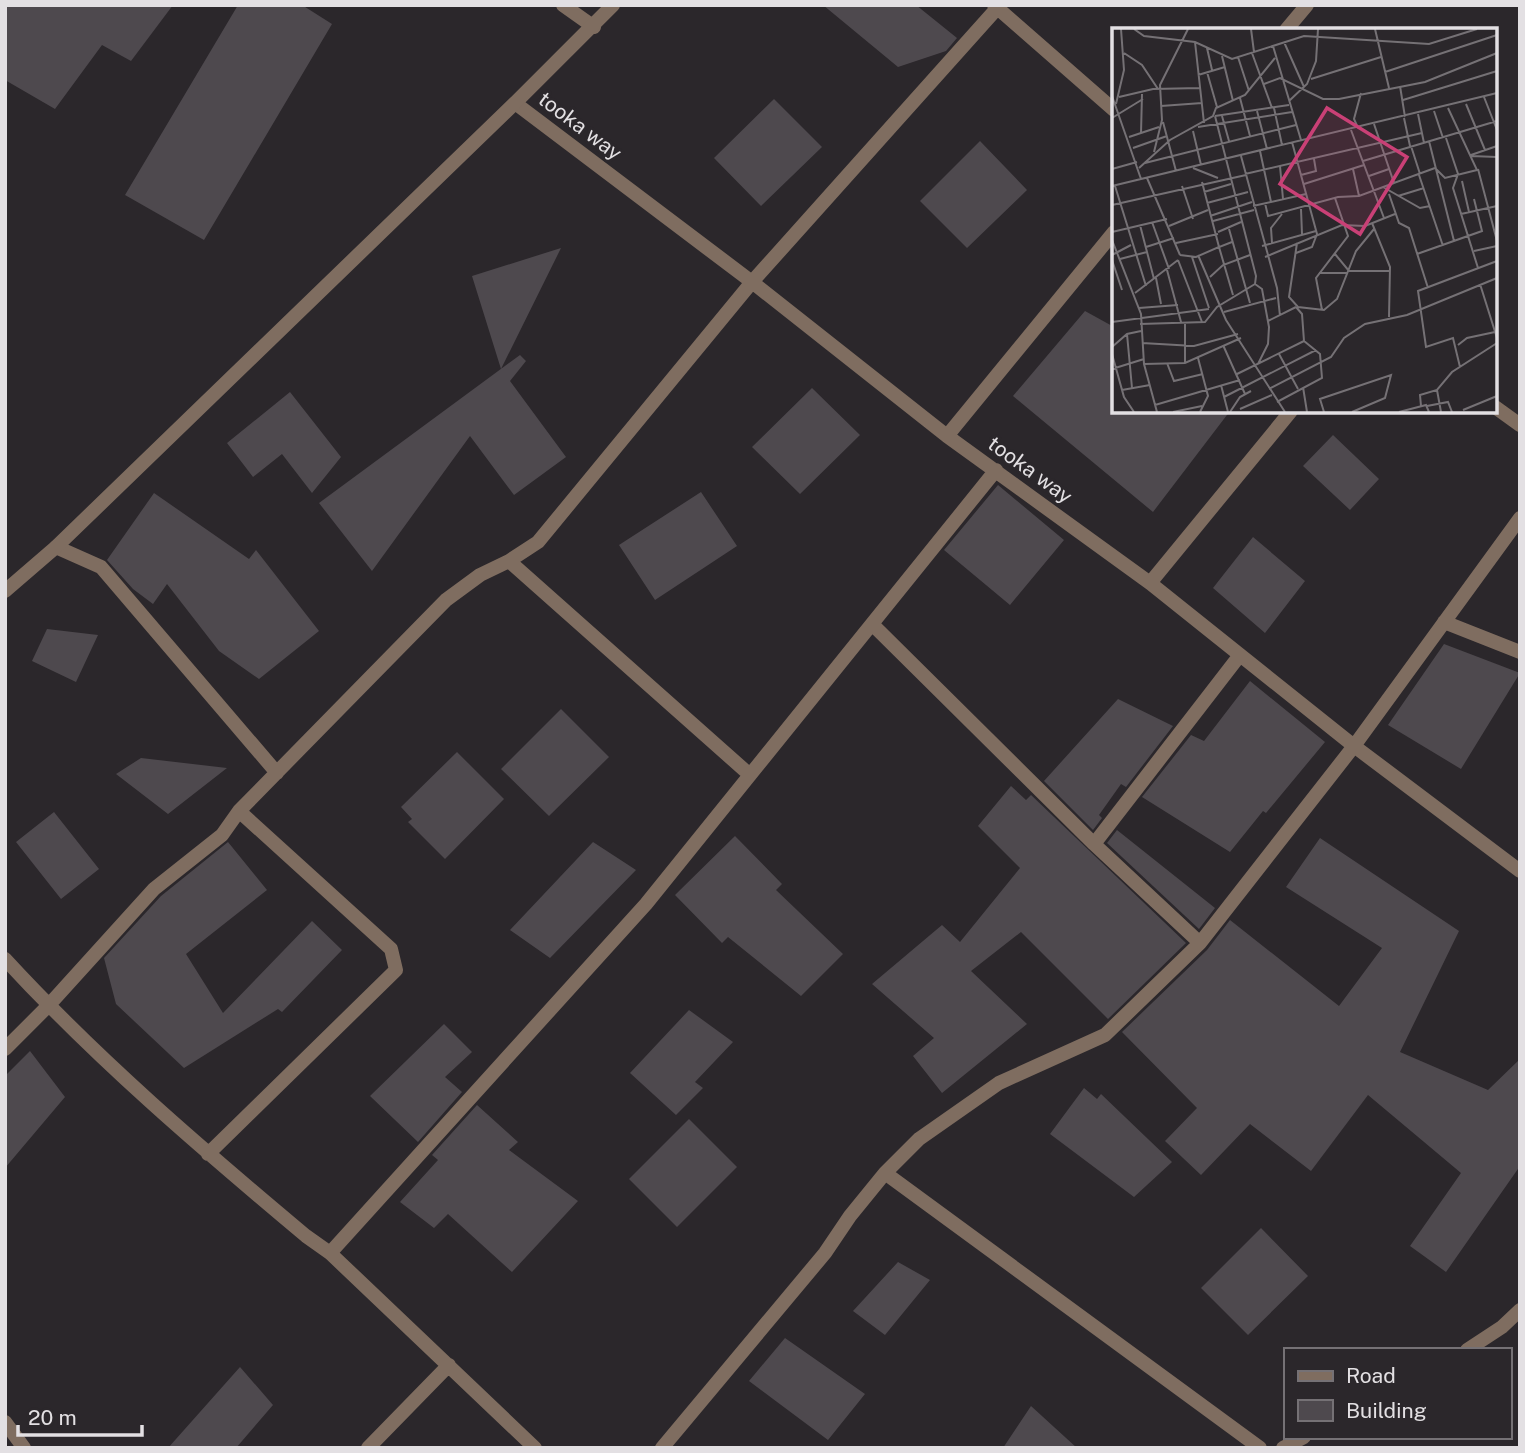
<svg xmlns="http://www.w3.org/2000/svg" width="1525" height="1453" font-family="'Public Sans',sans-serif">
<rect width="100%" height="100%" fill="#2b272b"/>
<path fill="#4e494e" d="M5 5H173L131 61 102 45 55 109 5 80Z
M238 5H302L332 24 204 240 125 195Z
M823 5H916L957 38 946 51 898 67Z
M774 99 822 147 761 206 714 158Z
M980 141 1027 190 967 248 920 201Z
M561 248 501 369 472 276Z
M1085 311 1114 327V411H1230L1153 512 1013 396Z
M520 355 526 361 510 381 566 457 514 495 470 436 372 571 319 503Z
M812 388 860 435 800 494 752 447Z
M290 392 341 457 312 493 282 454 253 477 227 443Z
M1333 435 1379 479 1350 510 1303 466Z
M998 485 1064 540 1010 605 944 550Z
M701 492 737 546 655 600 619 545Z
M154 493 249 559 256 550 319 631 259 679 219 651 167 584 153 604 133 589 107 560Z
M1253 537 1305 581 1265 633 1213 588Z
M47 629 98 635 76 682 32 661Z
M1444 644 1520 673 1461 769 1388 725Z
M1250 681 1325 742 1266 813 1263 811 1230 852 1142 797 1191 735 1204 741Z
M1118 699 1173 726 1126 787 1121 784 1099 815 1102 818 1093 830 1044 781Z
M561 709 609 757 549 816 501 769Z
M457 752 504 799 445 859 408 822 412 819 401 807Z
M141 758 227 768 168 814 116 774Z
M1011 786 1026 800 1031 795 1186 943 1108 1019 1021 932 971 971 1027 1024 942 1093 913 1056 934 1038 872 984 942 925 960 942 1020 868 978 826Z
M54 812 99 869 61 899 16 842Z
M1117 830 1215 908 1199 929 1107 843Z
M735 836 782 884 776 890 843 954 801 996 728 937 722 943 675 895Z
M1320 838 1459 931 1400 1052 1488 1090 1520 1059V1166L1446 1272 1410 1246 1461 1173 1368 1095 1311 1171 1250 1124 1201 1175 1165 1141 1197 1108 1122 1032 1207 950 1230 920 1339 1006 1382 948 1286 887Z
M228 842 267 890 186 954 223 1013 312 921 342 950 282 1012 278 1009 184 1068 116 1004 104 958 161 896Z
M593 842 636 870 550 958 510 930Z
M689 1010 733 1042 695 1082 703 1088 676 1115 630 1073Z
M444 1024 472 1052 445 1077 462 1092 418 1142 370 1096Z
M30 1051 65 1097 5 1168V1076Z
M1084 1088 1097 1099 1101 1094 1172 1162 1134 1197 1050 1134Z
M477 1105 518 1142 509 1150 578 1201 512 1272 448 1214 434 1228 400 1202 438 1160 432 1155Z
M689 1119 737 1167 677 1227 629 1179Z
M1261 1228 1308 1276 1248 1335 1201 1288Z
M898 1262 930 1280 885 1335 853 1311Z
M785 1338 865 1394 828 1440 749 1381Z
M240 1367 273 1405 236 1448H168Z
M1031 1406 1077 1448H1003Z"/>
<g fill="none" stroke-linecap="round" stroke-linejoin="round">
<path stroke="#7f6d60" stroke-width="14" d="M563 5 594 27
M994 5 1114 110
M1286 30 1307 5
M515 103 752 282 947 436 1150 583 1354 746 1520 871
M1495 407 1520 425
M947 436 1114 232
M56 547 101 567 277 773
M509 561 750 775
M1150 583 1291 411
M1444 622 1520 652
M872 624 1094 844 1200 943
M1094 844 1240 655
M5 959C98 1060 201 1148 306 1236L330 1253 535 1448
M5 1049 48 1006 154 889 222 835 239 811 446 600 480 575 509 561 538 542 752 282 1000 5
M208 1154 396 970 391 949 239 811
M885 1173 1260 1448
M330 1253 646 904 996 470
M1467 1350 1502 1327 1520 1310
M5 1422 24 1448
M368 1448 449 1365
M662 1448 825 1253 850 1216 885 1173 919 1139 999 1083 1105 1035 1200 943 1354 746 1520 518
M1283 1448 1304 1437"/>
<path stroke="#7f6d60" stroke-width="14" d="M5 591 56 547 515 103 613 5"/>
</g>
<g text-anchor="middle" stroke-width="6" stroke-linejoin="round" paint-order="stroke">
<g font-size="21" fill="#e3e0e3" stroke="#2b272b">
<text transform="translate(580 126) rotate(37)" y="7">tooka way</text>
<text transform="translate(1030 470) rotate(36)" y="7">tooka way</text>
</g>
</g>
<g transform="translate(1112 28)">
<rect width="385" height="385" fill="#2b272b"/>
<path fill="none" stroke="#757175" stroke-width="2" d="M22 1 32 8 83 14 120 31 192 8 317 16 365 1M139 1 142 24M263 1 277 60M83 14 92 95M172 14 192 59M161 18 189 112M95 20 100 42M12 25 30 37 46 61M140 25 160 80M110 28 121 73M126 29 137 63M95 44 105 79M273 44 385 7M86 47 113 39M199 51 269 29M152 56 168 50 211 71H227L313 54 385 25M288 58 293 89M0 68 29 151M7 69 41 61 88 60M372 69 385 102M128 70 138 108M291 72 385 43M177 73 195 56 204 33 206 1M4 76 12 42 9 1M354 76 373 122M49 78 90 75M162 80 170 117M145 83 155 121M322 83 331 110M306 86 312 115M103 88 177 77M110 88 117 113M0 90 31 71M292 90 298 118M51 94 64 143M262 96 282 155 323 140 333 150 365 142 336 80M86 99 180 84M246 100 242 91 249 65M239 102 272 190M81 103 89 137M29 105 30 66M17 109 47 99M334 110 346 146 341 160 366 240M317 113 342 213M180 114 205 206 200 219 184 225M299 118 308 146M21 120 55 108M148 123 159 174M42 124 50 92 48 57 76 1M359 127 385 118M129 128 165 260 168 288M359 128 385 129M251 133 385 93M33 135 184 97M168 138 171 171M27 140 58 112 101 88 104 80 133 67 163 30M81 140 106 150M0 141 25 134M241 141 247 168M366 141 385 213M133 146 310 105M189 147 204 143 202 131M307 147 331 218M257 148 277 141M35 150 68 227M350 153 357 184M192 156 252 137M0 158 385 65M3 158 34 258M70 158 81 191M271 159 308 180 318 178M92 164 119 156M277 166 287 195 297 200 316 260M286 168 312 160M95 175 136 164M153 175 156 188 226 169 247 168 282 155M0 177 134 147M141 178 194 166M189 181 190 206M349 186 385 178M98 188 140 174M101 193 142 182M40 194 57 241M260 195 278 239 277 289M28 197 42 251M57 198 96 182M117 201 138 275M0 204 55 191M106 204 129 194M0 212 29 286 32 336 45 384M120 214 107 219 121 267M64 215 106 206M160 215 159 200 170 186M185 215 177 269 186 279 212 282 225 271 244 223 262 201M150 218 204 203M34 219 62 210M362 223 385 218M223 226 237 243H277M305 226 370 203 362 171M0 227 19 217M68 227 84 229 107 219 90 154M86 227 114 292 173 384M80 229 97 280M153 229 230 197 253 198 283 186M8 231 35 224M0 232 10 262M66 232 90 294M55 242 69 294M207 245H235M98 249 111 237 138 227M44 250 49 276M143 256 150 261 157 299 156 316 146 336M368 256 385 310M23 265 66 232M27 280 66 277M210 282 204 250 236 208 223 170M112 284 164 270M156 293 184 279M0 294 97 281M73 294V335M28 296 93 294 105 279 143 256 144 248 103 88M15 306 20 360M30 315 82 318 126 306M111 317 133 366M346 317 355 310 383 304M0 319 15 306 29 303M0 326 12 369 22 384M167 326 186 361M86 330 96 368 88 384M55 335 62 353 91 346M32 336 73 335 129 310M348 339 341 310 314 319 306 263 385 233M0 341 32 331M125 346 192 313M109 357 116 384M191 359 195 384M157 361 219 329 232 310 253 296 295 287 385 250M10 362 38 357M325 362 329 384M112 369 204 322M165 374 210 350 208 326 192 313 190 286 184 279M43 377 128 352M309 378 308 367 325 362 340 344 385 315M315 378 336 374 340 384M128 381 160 367M351 382 385 368M61 384 90 378M118 384 128 369 139 363M212 384 208 371 279 347 273 370 240 384M287 384 314 377 317 384"/>
<path fill="#c94076" fill-opacity="0.15" stroke="#c94076" stroke-width="3.5" d="M215 80 295 129 248 206 168 156Z"/>
<rect width="385" height="385" fill="none" stroke="#e3e0e3" stroke-width="3.5"/>
</g>
<rect width="1525" height="1453" fill="none" stroke="#e3e0e3" stroke-width="14"/>
<rect x="1284" y="1348" width="228" height="91" fill="#2b272b" stroke="#757175" stroke-width="2"/>
<rect x="1298" y="1371" width="35" height="10" fill="#7f6d60" stroke="#757175" stroke-width="2"/>
<text x="1346" y="1383" font-size="21" fill="#e3e0e3">Road</text>
<rect x="1298" y="1400" width="35" height="21" fill="#4e494e" stroke="#757175" stroke-width="2"/>
<text x="1346" y="1418" font-size="21" fill="#e3e0e3">Building</text>
<path d="M18 1425v10h124v-10" fill="none" stroke="#e3e0e3" stroke-width="3.5"/>
<text x="28" y="1425" font-size="21" fill="#e3e0e3" stroke="#2b272b" stroke-width="5" paint-order="stroke">20 m</text>
</svg>
